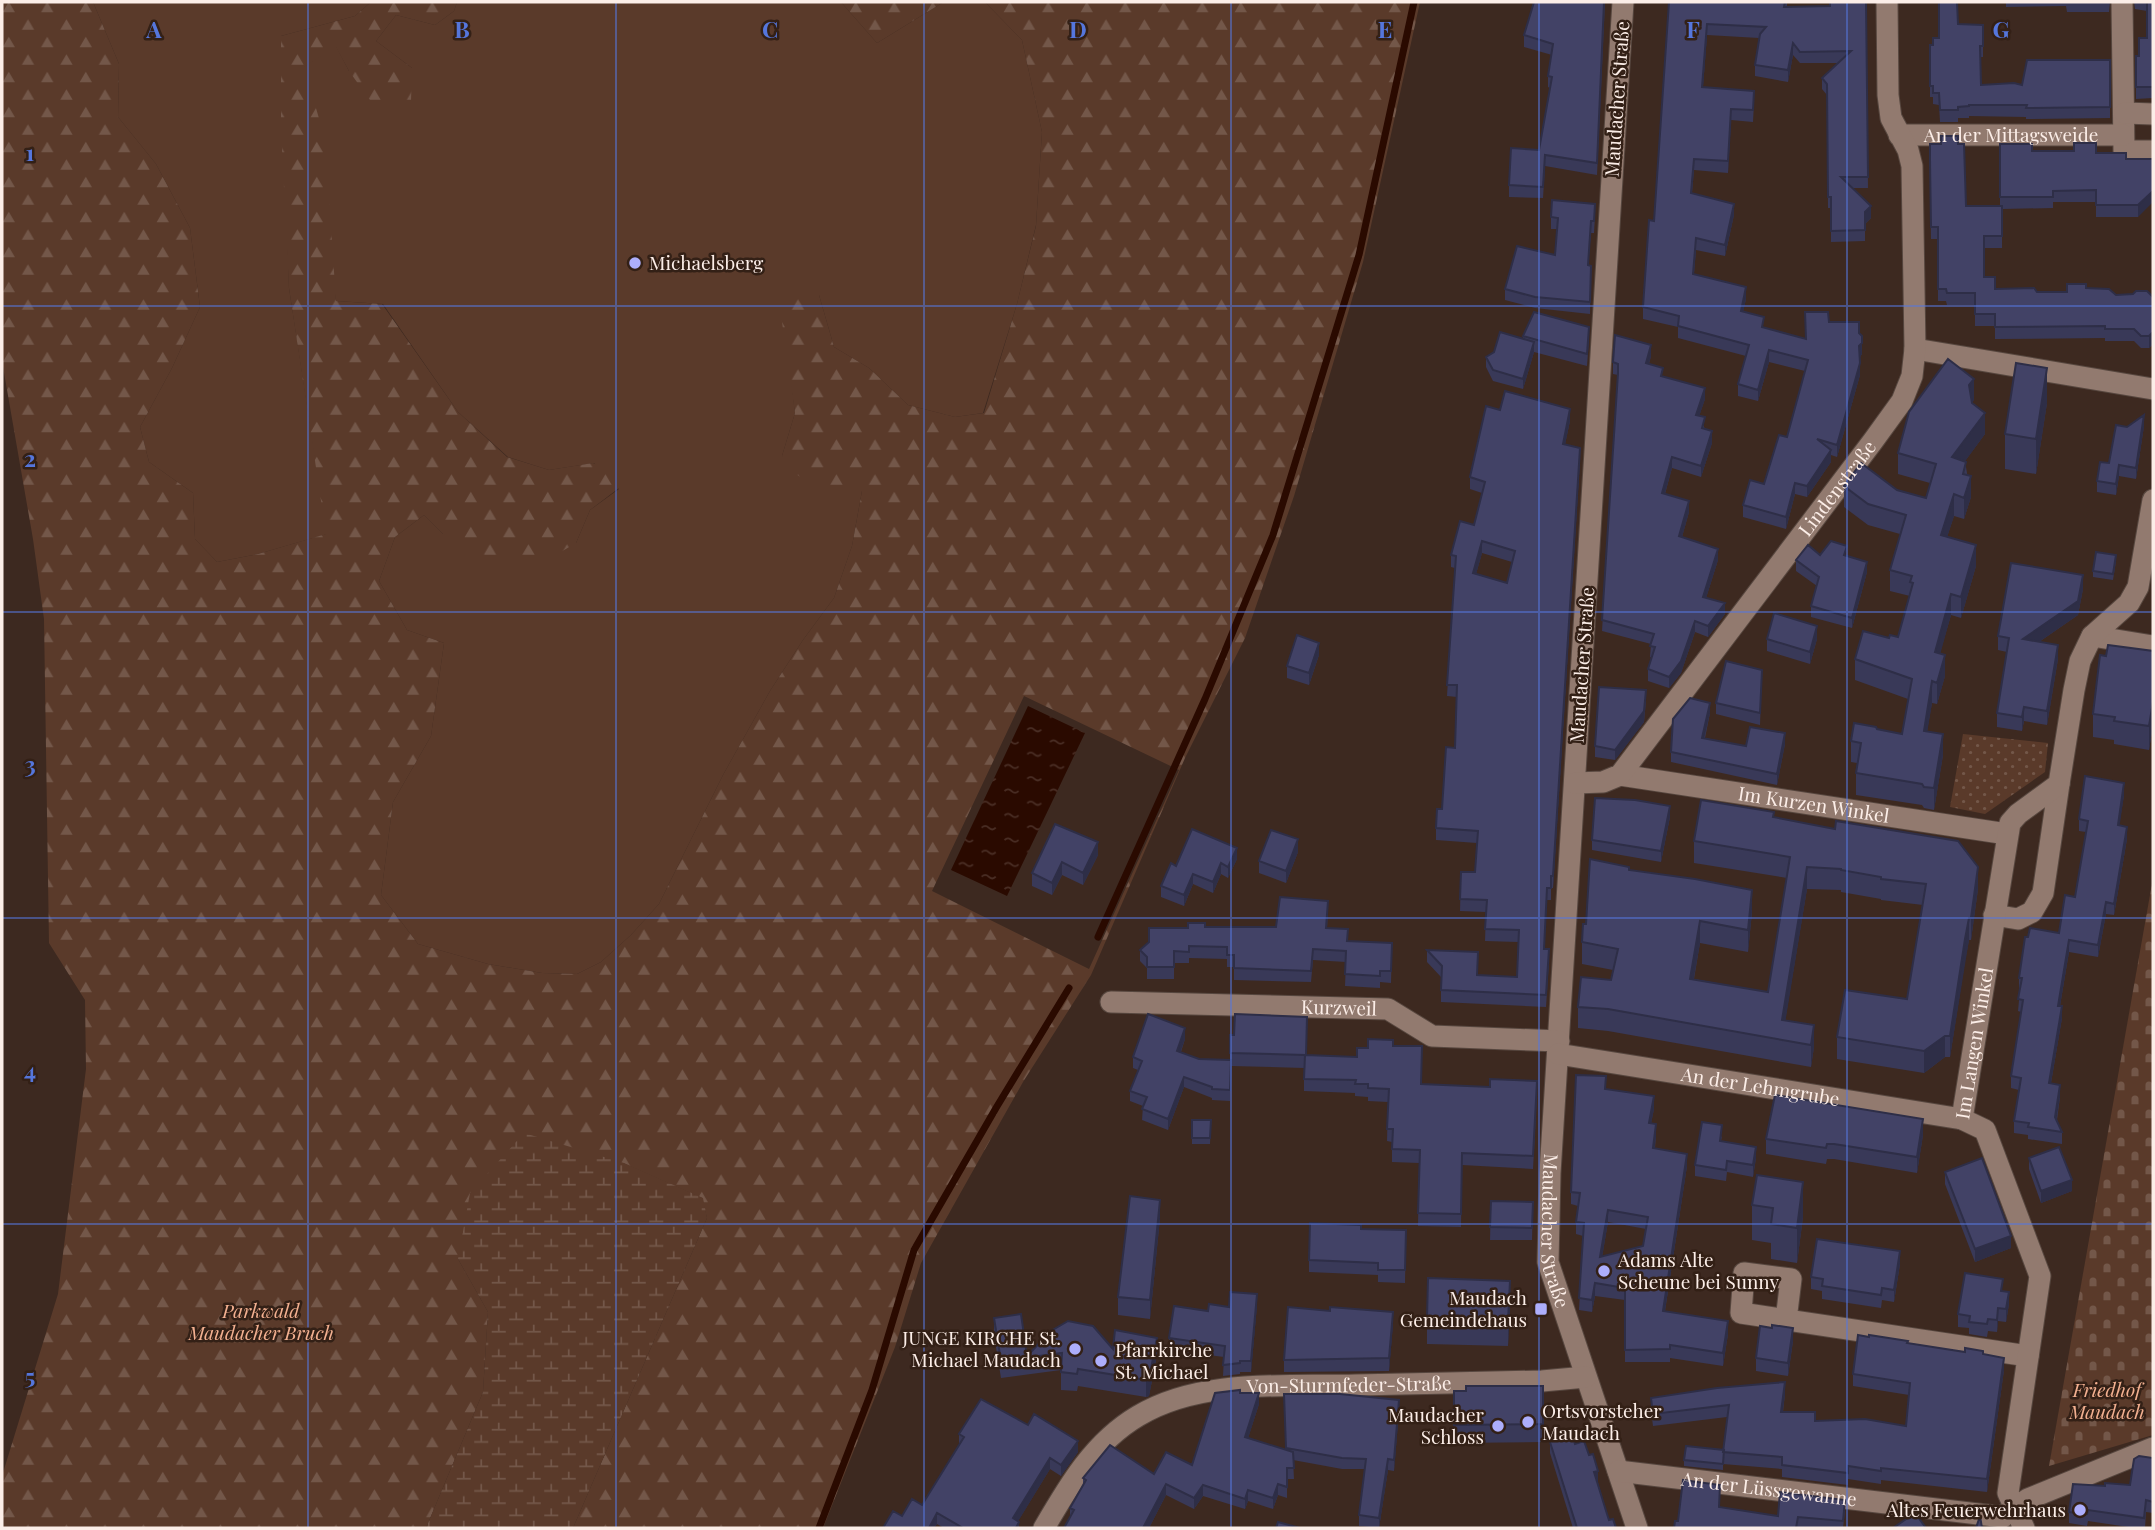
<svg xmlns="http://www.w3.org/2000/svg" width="2155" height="1530" font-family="'Playfair Display',serif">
<defs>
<pattern id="forest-firs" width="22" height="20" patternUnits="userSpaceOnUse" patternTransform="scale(1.75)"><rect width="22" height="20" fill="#5a3a2a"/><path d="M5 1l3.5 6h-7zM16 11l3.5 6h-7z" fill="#735749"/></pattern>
<pattern id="wetland-marsh" width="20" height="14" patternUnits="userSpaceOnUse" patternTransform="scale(1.75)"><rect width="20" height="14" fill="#5a3a2a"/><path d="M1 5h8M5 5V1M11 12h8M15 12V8" fill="none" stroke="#735749"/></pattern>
<pattern id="cemetery-stones" width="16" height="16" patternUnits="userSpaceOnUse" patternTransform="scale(1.75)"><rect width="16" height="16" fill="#5a3a2a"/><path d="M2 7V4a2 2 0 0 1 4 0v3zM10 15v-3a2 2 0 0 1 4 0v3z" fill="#735749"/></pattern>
<pattern id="park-dots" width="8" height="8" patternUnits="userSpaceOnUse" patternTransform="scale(1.75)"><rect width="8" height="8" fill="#5a3a2a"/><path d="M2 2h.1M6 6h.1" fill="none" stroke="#735749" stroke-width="1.8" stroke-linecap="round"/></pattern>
<pattern id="water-ripples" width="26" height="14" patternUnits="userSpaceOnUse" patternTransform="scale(1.75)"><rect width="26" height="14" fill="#2a0a00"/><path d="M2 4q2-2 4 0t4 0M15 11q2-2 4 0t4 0" fill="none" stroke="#4a2e25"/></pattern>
</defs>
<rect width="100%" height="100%" fill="#3d2920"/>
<path fill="#5a3a2a" d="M93 2H371L355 16 281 36 289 288 327 534 258 554 217 562 195 539 193 493 149 462 140 427 172 368 200 307 190 228 156 164 118 117 119 64Z
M457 2H841L877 43 942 3 985 2 1022 40 1042 132 1036 225 1017 304 983 413 955 417 908 405 869 368 834 347 819 295 790 370 795 413 782 456 862 491 852 546 834 598 803 640 770 691 723 775 659 904 631 935 601 962 577 974 542 973 488 964 418 944 381 895 393 802 431 736 444 643 407 630 379 581 395 537 424 515 443 534 576 543 590 510 619 489 594 463 549 470 508 457 458 412 383 304 336 301 303 67 336 46 349 71 412 68 376 41 396 15 435 25 454 11Z"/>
<path fill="url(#forest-firs)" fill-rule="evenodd" d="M2 2H93L119 64 118 117 156 164 190 228 200 307 172 368 140 427 149 462 193 493 195 539 217 562 258 554 326 534 289 288 281 128V36L355 16 371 2H457L454 11 435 25 396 15 376 41 412 68 411 101 375 107 349 71 336 47 304 67 325 139 336 301 382 304 458 412 507 457 549 470 593 463 608 469 619 488 590 510 576 543 554 556 508 559 480 554 443 534 424 515 395 537 379 581 407 630 444 643 431 736 393 802 381 895 418 944 488 964 542 973 577 974 601 962 631 935 659 904 723 775 770 691 803 640 834 598 852 546 862 491 824 492 788 469 782 456 795 413 779 301 819 295 834 347 869 368 908 405 955 417 984 413 1017 304 1036 226 1042 132 1022 40 985 2H1420L1363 262 1294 496 1245 638 1185 758 1091 975 1023 1082 921 1263 895 1347 823 1528H573L707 1218 702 1198 623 1163 458 1259 488 1312 483 1392 426 1528H2V1476L58 1294 86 1069 85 1000 49 943 44 619 33 539 2 361ZM1024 696 1179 770 1089 969 932 891Z
M841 2H954L942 3 877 43Z"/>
<path fill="url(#wetland-marsh)" d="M524 1133 624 1163 703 1198 707 1218 573 1528H426L483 1392 488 1312 458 1259 470 1193Z"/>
<path fill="url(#cemetery-stones)" d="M2153 878V1435L2049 1466Z"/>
<path fill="url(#park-dots)" d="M1963 734 2048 743 2045 772 1985 814 1950 807Z"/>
<path fill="url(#water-ripples)" d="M1028 706 1085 733 1007 896 951 870Z"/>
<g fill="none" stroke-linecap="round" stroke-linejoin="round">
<path stroke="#2a0a00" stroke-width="7" d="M1098 937 1205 699 1273 535 1359 255 1414 2
M819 1528 872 1390 914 1250 996 1108 1069 988"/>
<defs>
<g id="minor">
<path id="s1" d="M1623 2 1550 1173 1548 1262 1637 1528"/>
<path d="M2122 2 2124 151H2153"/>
<path d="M2125 113 2153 114"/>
<path id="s2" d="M1899 135H2123"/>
<path d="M1915 349 2153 389"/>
<path d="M2092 636 2153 646"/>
<path id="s3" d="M1620 775 2007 834"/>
<path id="s4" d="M1575 783 1603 782 1620 775 1873 441 1902 401 1912 376 1915 349 1912 166 1908 150 1891 118 1888 95 1887 2"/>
<path d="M1994 915 2018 919 2032 912 2043 893 2059 784"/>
<path id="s5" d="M1111 1002 1388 1009 1432 1036 1559 1041"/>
<path id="s6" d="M1558 1054 1962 1119"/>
<path d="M1786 1320 1791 1279 1744 1273 1741 1313 2028 1356"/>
<path id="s7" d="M1618 1471 2003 1517"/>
<path d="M2006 1514 2028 1499 2153 1448"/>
<path id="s8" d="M1044 1528C1069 1485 1094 1442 1138 1416 1201 1378 1286 1387 1356 1385 1418 1384 1480 1382 1542 1381L1586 1377"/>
<path id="s9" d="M2024 1528 2008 1493 2040 1276 1985 1130 1962 1119 2010 823 2018 814 2059 784 2074 690 2080 661 2092 636 2129 603 2138 587 2153 500"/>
</g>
</defs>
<use href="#minor" stroke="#57473f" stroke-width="23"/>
<use href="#minor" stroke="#927a6f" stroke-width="21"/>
</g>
<path fill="#393958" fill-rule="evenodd" d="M1605 2 1597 175 1545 166 1543 198 1509 197V185L1539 150 1550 88 1548 87V76L1552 55 1524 47V35Z
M1669 2H1787V7L1830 6 1866 2 1868 188H1853L1871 218 1865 224V241L1831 242V208H1828L1827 95 1822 89V78L1838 63H1800L1793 55 1788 82 1755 76V65L1759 38 1707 35 1703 87 1754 103 1753 122 1731 120 1728 173 1694 170 1692 193 1734 215 1725 256 1696 250 1694 274 1746 299 1743 311 1764 328 1806 339 1829 322 1859 333 1862 354 1860 357V375L1837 457 1831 455V462L1807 497 1795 494 1786 529 1743 517V505L1764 484 1787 437 1805 371 1769 362 1758 401 1738 396V384L1746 356 1678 338V327L1643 319V307L1654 221Z
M2006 2H2110L2109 12H2067L2066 6 2006 7Z
M2134 2H2153V98L2136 99V56H2139L2147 38V11L2135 9Z
M1958 24 1983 25V57H1980L1981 85H2022L2110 60V118L2026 119V117L1969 116V118H1958V122H1940L1939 105 1933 104V97H1930V57L1933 45 1939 38Z
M1958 144 1966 206H2000V144L2032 151 2096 153 2126 159H2153L2138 217H2096V202H2053V208L2002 209V248H1984V277L1995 289 2037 292H2067L2086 288 2116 295 2153 297V344L2149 348H2141L2134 341H2105V338L1995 339V326H1975V305H1947L1946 301H1938V239H1931L1930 172Z
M1595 216 1594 233H1591L1588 266H1591L1590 314 1535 308 1505 300V289L1555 255 1557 229H1551V217Z
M1523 336 1589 339 1587 366 1534 352 1523 389 1493 381 1486 367V357L1523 339Z
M1651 356 1649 364 1663 377 1705 399 1699 416 1705 429 1712 443 1701 477 1672 468 1665 494 1689 512 1682 537 1718 560 1706 598 1725 614 1708 637 1695 632 1681 673 1669 688 1648 681V669L1652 658 1650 657 1651 644 1602 631 1618 375 1613 374V362Z
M1974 400 1972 403 1985 434 1965 461 1971 497 1964 519 1954 516 1947 537 1976 566 1961 618 1951 615 1940 653 1945 676 1937 704 1932 703 1927 731 1943 755 1934 810 1924 808 1922 805 1856 795V773L1857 763 1851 762V741L1877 729 1902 734 1908 699 1855 680V659L1889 638 1898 637 1910 596 1890 591V570L1900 534 1868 525 1844 507V486L1897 490 1926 498 1930 483 1898 474V453Z
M2047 403 2036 474 2005 469V434Z
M1500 410 1570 421 1565 444 1580 460 1553 888H1551V900H1547L1544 949 1549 961 1546 1007 1441 1002V977L1427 962V950L1478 975 1517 977 1518 942 1485 941 1486 912 1460 911 1461 872H1475L1477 843 1436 840V828L1442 809 1455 748 1457 697 1447 696 1455 568 1451 567V555L1474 525 1482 493 1470 489V477ZM1482 553 1512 562 1507 583 1476 574Z
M2144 426 2136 479 2119 476 2116 495 2097 492V481L2109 463 2127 427Z
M1820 555 1847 556 1867 572 1852 628 1811 617V606L1817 586 1796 571V560Z
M2116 561 2113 580 2093 577V571Z
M2083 589 2078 615 2039 642 2058 659 2047 725 2024 721 2022 731 1997 727V713L2007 652 1998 650V636Z
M1767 639H1817L1810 664 1767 651Z
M2153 651V725L2149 750 2114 744V740L2093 737V714Z
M1319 655 1309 685 1287 678V666Z
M1762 670 1760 725 1716 714V703Z
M1646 701 1644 722 1615 760 1595 757V746Z
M1710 713 1705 738 1746 746 1785 744 1777 785 1671 762V752Z
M2124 795 2119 826 2127 839 2114 915 2106 914 2098 957 2069 952 2060 1006 2062 1018 2051 1083 2060 1097 2057 1120 2062 1132V1144L2028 1139V1135L2014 1133V1121L2019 1090 2011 1088V1076L2021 1012 2018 1011 2020 990H2019V978L2028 937 2059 933 2075 897 2086 832 2079 831V819Z
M1670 817 1661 862 1592 850V840Z
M1774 818 1978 889 1971 940H1969L1965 961 1950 1057H1945L1924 1073 1837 1059V1037L1907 999 1923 905 1881 900V899L1841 892V890L1807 889 1785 1021 1814 1047 1811 1067 1608 1031 1578 1028V1007L1611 980 1613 970 1582 964V942L1586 924 1629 871 1752 912 1748 952 1700 943 1694 979 1768 992 1787 878 1694 863V841Z
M1055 824 1098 855 1083 885 1062 875 1052 895 1032 886V873Z
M1298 852 1286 883 1259 873V861Z
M1237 859 1228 878 1221 874 1213 893 1193 884 1184 906 1161 897V886L1176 866Z
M1328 912 1327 928 1348 941 1392 943 1391 983 1380 982V988L1345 986 1346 962 1313 960 1311 982 1234 980V967H1227V959L1189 958V963H1174V979H1147V968L1140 961V950L1188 928 1276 927Z
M1230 1035 1306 1055 1357 1057 1368 1048 1393 1046 1421 1084 1537 1094 1533 1169 1462 1165 1461 1227 1418 1226 1419 1163 1392 1162V1142L1387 1141 1388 1102 1368 1101V1097L1355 1096V1093L1304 1091V1068L1231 1066 1230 1101 1212 1100V1098L1184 1087 1168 1130 1142 1120 1143 1106 1130 1101V1091L1138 1070 1133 1068V1057L1185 1039 1181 1052 1199 1059 1230 1060Z
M1606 1089 1654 1109 1651 1123 1656 1136 1655 1148 1687 1166 1665 1311 1728 1334 1723 1366 1670 1358V1362H1625V1300L1595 1296 1592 1312 1579 1310 1583 1236 1576 1234V1222L1578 1206 1571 1204V1192ZM1608 1222 1646 1229 1643 1246 1602 1257Z
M1192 1120H1211L1210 1144H1192Z
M1923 1135 1917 1173 1834 1159H1827L1826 1164 1766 1154V1139Z
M1722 1136 1721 1141 1756 1158 1753 1177 1727 1172 1726 1181 1695 1176V1165Z
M2029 1158 2072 1191 2041 1203 2029 1169Z
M1945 1172 2011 1248 1975 1262 1945 1184Z
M1757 1175 1803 1217 1797 1263 1771 1259V1243L1752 1240V1205Z
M1491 1201 1533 1202 1532 1240H1490Z
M1160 1218 1150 1319 1118 1315V1297Z
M1361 1229 1406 1230 1405 1283 1378 1282V1275L1309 1272V1260Z
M1900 1264 1894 1302 1882 1300 1881 1308 1822 1299V1291L1811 1289V1277Z
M2003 1291 2009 1304 2006 1322 1998 1321 1997 1332 1988 1331 1987 1337 1969 1334V1328L1958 1327V1314Z
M1257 1305 1251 1372H1240V1374L1223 1376 1224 1357 1169 1350V1338L1208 1311 1229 1307Z
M1510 1306 1508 1346 1427 1344V1318Z
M1330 1311 1393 1324 1389 1371 1284 1372V1360Z
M994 1318 1027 1356 1051 1331 1113 1349 1157 1355 1149 1396 1146 1397 1078 1386 1077 1391 1061 1390V1370L1001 1378 994 1335Z
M1793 1341 1788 1376 1756 1371V1358Z
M1908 1343 1983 1355 2004 1370 1987 1492 1881 1480V1484L1848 1479V1485L1782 1477V1469L1723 1464V1463V1470L1684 1466V1460L1724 1450 1727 1417 1653 1426 1651 1410V1398L1785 1394 1783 1412 1815 1421 1906 1426 1909 1395 1853 1386V1374Z
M1543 1386V1442L1454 1443V1391Z
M1240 1393 1259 1404 1248 1438 1286 1450 1284 1394 1399 1410 1394 1471 1388 1470 1379 1528 1359 1526V1515L1365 1469H1342L1293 1460 1294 1479H1287V1498L1278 1495 1273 1509 1248 1501 1245 1509 1203 1496 1194 1509 1166 1495 1149 1528H1064L1070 1518V1508L1083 1485V1478L1154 1474 1192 1465Z
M1028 1425 1078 1452 1061 1476 1050 1469 1018 1521 1019 1528H944L937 1524 934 1528H883L922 1505 959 1445V1434Z
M1550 1442 1575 1444 1598 1483 1609 1520 1616 1528H1573L1550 1453Z
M2153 1458V1513L2146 1512 2145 1528H2135L2088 1521 2087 1526 2069 1523V1512L2105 1486 2130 1485Z
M1719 1507 1778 1516 1845 1511 1843 1528H1674L1678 1521Z"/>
<path fill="#2e2e47" d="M1707 24V35L1702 99V87Z
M1793 43V55L1788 82V70Z
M1731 109V120L1728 173V161Z
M2153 191V202L2138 217V205Z
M1734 204V215L1725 256V245Z
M1871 206V218L1865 224V212Z
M1746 287V299L1741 322V311Z
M2153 332V344L2149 348V336Z
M1534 342V352L1523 389V379Z
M1862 343V354L1859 358V346Z
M1651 345V356L1646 374V363Z
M1769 350V362L1758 401V390Z
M1860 363V375L1837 457V445Z
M2047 368V403L2036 474V439Z
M1974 379V400L1969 407V385Z
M1705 388V399L1696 426V415Z
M1570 409V421L1563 455V444Z
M1985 413V434L1952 479V457Z
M2144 415V426L2136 479V468Z
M1712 431V443L1701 477V466Z
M1580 448V460L1553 888V876Z
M1831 450V462L1807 497V486Z
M1672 457V468L1662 504V493Z
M2119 465V476L2116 495V484Z
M1971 476V497L1964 519V498Z
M1795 483V494L1786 529V517Z
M1954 494V516L1941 556V535Z
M1689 501V512L1679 548V536Z
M1482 541V553L1473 585V573Z
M1976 545V566L1961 618V597Z
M1718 549V560L1703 608V597Z
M1867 562V572L1852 628V618Z
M2083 575V589L2078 615 2023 653V639Z
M1951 594V615L1935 673V652Z
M1725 603V614L1708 637V626Z
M1695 621V632L1681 673 1669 688V677Z
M1817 626V639L1810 664V652Z
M1319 643V655L1309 685V673Z
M2058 645V659L2047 725V711Z
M1945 655V676L1937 704V683Z
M1932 681V703L1924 752V731Z
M1646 690 1644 722 1615 760V750Z
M2153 702V725L2149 750V726Z
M1710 703V713L1702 748V738Z
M2024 707V721L2022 731V717Z
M1785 733V744L1777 785V774Z
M1943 734V755L1934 810V788Z
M2124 783V795L2118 837V825Z
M1670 806V817L1661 862V851Z
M2127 827V839L2114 915V904Z
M1298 839V852L1286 883V871Z
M1098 842V855L1083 885V873Z
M1237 848V859L1228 878V867Z
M1062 862V875L1052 895V883Z
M1221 863V874L1213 893V882Z
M1807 867V889L1782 1042V1020Z
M1978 867V889L1971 940V918Z
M1193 874V884L1184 906V895Z
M1752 890V912L1748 952V930Z
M2106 902V914L2098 957V945Z
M1969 918V940L1950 1057V1036Z
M1700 921V943L1690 1000V979Z
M2069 940V952L2058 1018V1006Z
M2062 1006V1018L2049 1095V1083Z
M1814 1025V1047L1811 1067V1045Z
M1185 1028V1039L1177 1062V1051Z
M1945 1036V1057L1924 1073V1051Z
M1184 1077V1087L1168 1130V1119Z
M2060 1085V1097L2055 1128V1117Z
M1654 1096V1109L1649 1135V1123Z
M1923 1119V1135L1917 1173V1157Z
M1656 1124V1136L1653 1160V1148Z
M1756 1147V1158L1753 1177V1165Z
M1687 1154V1166L1663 1324V1311Z
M2072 1180V1191L2041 1203V1191Z
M1803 1182V1217L1797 1263V1228Z
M1160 1200V1218L1150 1319V1300Z
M1608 1210V1222L1600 1270V1257Z
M2011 1236V1248L1975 1262V1249Z
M1900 1251V1264L1894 1302V1290Z
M1510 1281V1306L1508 1346V1321Z
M1595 1283V1296L1592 1312V1300Z
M2009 1292V1304L2006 1322V1309Z
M1257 1294V1305L1251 1372V1361Z
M1998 1308V1321L1997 1332V1320Z
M1393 1312V1324L1389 1371V1358Z
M1728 1321V1334L1723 1366V1353Z
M1793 1328V1341L1788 1376V1363Z
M1157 1338V1355L1149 1396 1146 1397V1380Z
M2004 1358V1370L1987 1492V1479Z
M1785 1382V1394L1781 1424V1412Z
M1259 1393V1404L1245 1448V1437Z
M1399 1400V1410L1394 1471V1460Z
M1078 1441V1452L1061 1476V1465Z
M1050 1458V1469L1014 1528 1013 1518Z
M1388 1459V1470L1379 1528V1518Z
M1598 1471V1483L1594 1484V1472Z
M1166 1484V1495L1149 1528H1143Z
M1278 1484V1495L1273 1509V1498Z
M1203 1485V1496L1194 1509V1498Z
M1248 1490V1501L1245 1509V1499Z
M937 1513V1524L934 1528H929Z"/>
<path fill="#424266" stroke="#2e2e47" stroke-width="2" fill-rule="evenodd" d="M1534 2H1604L1597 163 1545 155 1543 187 1509 185 1511 148 1539 150 1552 77 1548 76 1553 44 1524 35Z
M1669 2H1785L1784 7 1830 6V2H1866L1868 177H1841L1871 206 1865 212V230L1831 231V197H1828L1827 84 1822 78 1851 51 1800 52 1793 43 1788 70 1755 65 1760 34 1766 27 1707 24 1702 87 1754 91 1753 110 1731 109 1728 161 1694 159 1691 193 1734 204 1725 245 1696 238 1693 274 1746 287 1741 311 1764 317 1762 327 1806 339 1805 312H1828L1829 322H1859V333L1862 336V343L1859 346 1860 363 1837 445 1817 439 1831 450 1807 486 1795 483 1786 517 1743 505 1750 480 1764 484 1779 435 1787 437 1808 360 1769 350 1758 390 1738 384 1749 345 1678 326 1679 316 1643 307 1649 220 1654 221Z
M1939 2H1957L1958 24 1983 25V46H1980L1981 85 2014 83 2022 85 2027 60H2110V107L2026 108 2027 105H1969V106L1958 107V110H1940L1939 93H1933V86H1930V45H1933V38H1939Z
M2147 2H2153V87H2136V56H2139V38H2147Z
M1941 136H1958V144H1964L1966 206H2002V236H1984V277H1995V289L2034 288 2037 292H2067V284H2086V288L2109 289 2116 295 2133 294 2136 291H2147L2153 297V332L2149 336H2141L2134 329H2105V326L1995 327V314H1975V293H1947L1946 289H1938V227H1931L1930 160V144H1941Z
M2074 143H2096V153H2126V159H2153V191L2138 205H2096V190L2053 191V197H2000V144H2032V151H2074Z
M1552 200 1595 204 1594 221H1591L1588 265 1591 266 1590 302 1535 297 1505 289 1517 246 1555 255 1558 218 1551 217Z
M1534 312 1589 327 1587 354 1523 336Z
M1500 332 1534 342 1523 379 1493 370 1486 357 1494 352Z
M1615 335 1651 345 1646 363 1663 368 1661 376 1705 388 1696 415 1705 417 1702 428 1712 431 1701 466 1672 457 1662 493 1689 501 1679 536 1718 549 1703 597 1725 603 1708 626 1695 621 1681 661 1669 677 1648 669 1655 647 1650 646 1654 634 1602 620 1618 373V364L1613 362Z
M1948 359 1974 379 1969 385 1972 403 1985 413 1952 457 1966 462 1963 474 1971 476 1964 498 1954 494 1941 535 1976 545 1961 597 1951 594 1935 652 1945 655 1937 683 1932 681 1924 731 1943 734 1934 788 1924 787 1922 784 1856 773 1861 743 1851 741 1854 723 1876 727 1877 729 1902 734 1912 679 1855 659 1863 631 1889 638 1890 635 1898 637 1913 583 1910 582 1912 576 1890 570 1906 515 1868 504 1844 486 1861 463 1897 490 1926 498 1936 464 1898 453 1909 412Z
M2016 363 2047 368 2036 439 2005 434Z
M1505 391 1570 409 1563 444 1580 448 1553 876H1551V888H1547L1544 949H1549L1546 995 1441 990 1442 966 1427 950 1478 952 1477 975 1517 977 1519 930 1485 929 1487 900 1460 899 1461 872H1475L1478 831 1436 828 1437 809H1442L1446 747 1455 748 1457 685H1447L1456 556 1451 555 1460 521 1474 525 1485 482 1470 477 1486 406 1500 410ZM1482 541 1515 551 1507 583 1473 573Z
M2144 415 2136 468 2119 465 2116 484 2097 481 2100 462 2109 463 2116 425 2127 427Z
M1831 541 1847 546 1844 555 1867 562 1852 618 1811 606 1819 577 1796 560 1808 545 1820 555Z
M2096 552 2116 555 2113 574 2093 571Z
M2011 563 2083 575 2078 601 2023 639 2058 645 2047 711 2024 707 2022 717 1997 713 2009 638 1998 636Z
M1774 613 1817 626 1810 652 1767 639Z
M1297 635 1319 643 1309 673 1287 666Z
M2108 645 2153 651V702L2149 726 2114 721 2115 717 2093 714 2100 655 2106 656Z
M1726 661 1762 670 1760 713 1716 703Z
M1599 687 1646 690 1644 711 1615 750 1595 746Z
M1690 698 1710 703 1702 738 1746 746 1750 727 1785 733 1777 774 1671 752 1673 719Z
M2085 776 2124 783 2118 825 2127 827 2114 904 2106 902 2098 945 2069 940 2058 1006H2062L2049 1083 2060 1085 2055 1117 2062 1132 2028 1127 2029 1123 2014 1121 2021 1078 2011 1076 2023 1000 2018 999 2022 978H2019L2025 937H2028L2030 928 2059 933 2065 895 2075 897 2088 821 2079 819Z
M1595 798 1635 800 1670 806 1661 851 1592 840Z
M1701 800 1774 812 1773 817 1835 829 1836 821 1958 841 1978 867 1971 918H1969L1965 939 1950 1036H1945L1924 1051 1837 1037 1845 990 1907 999 1926 884 1881 879V877L1841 870V869L1807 867 1782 1020 1814 1025 1811 1045 1608 1009 1578 1007 1581 977 1611 980 1618 949 1582 942 1583 924H1586L1590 859 1629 867V870L1695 879 1752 890 1748 930 1700 921 1690 979 1768 992 1790 857 1694 841Z
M1055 824 1098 842 1083 873 1062 862 1052 883 1032 873Z
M1192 829 1237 848 1228 867 1221 863 1213 882 1193 874 1184 895 1161 886 1171 863 1176 866Z
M1271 830 1298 839 1286 871 1259 861Z
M1280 897 1328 901 1326 928 1348 929 1347 941 1392 943 1391 971H1380V976L1345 974 1346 951 1313 949 1311 971 1234 968V955H1227V947L1189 946V952L1174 951V967H1147V957L1140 950 1149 942V928H1188V923H1205V927H1276Z
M1148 1014 1185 1028 1177 1051 1199 1059 1231 1060 1230 1090 1212 1089V1087L1184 1077 1168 1119 1142 1109 1147 1097 1130 1091 1142 1061 1133 1057Z
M1235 1014 1307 1017 1306 1055 1357 1057V1048H1368V1039L1393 1040V1046H1422L1421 1084 1490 1087V1079L1537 1081 1533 1156 1462 1153 1461 1214 1418 1213 1420 1150 1392 1149 1393 1129H1387L1389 1089 1368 1088V1084H1355L1356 1080 1304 1079 1305 1055 1230 1053V1035H1234Z
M1576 1075 1606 1076 1605 1089 1654 1096 1649 1123 1656 1124 1653 1148 1687 1154 1663 1311 1728 1321 1723 1353 1670 1345V1349L1625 1350V1288L1595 1283 1592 1300 1579 1298 1584 1223 1576 1222 1580 1193 1571 1192ZM1608 1210 1648 1217 1643 1246 1600 1257Z
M1775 1095 1923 1119 1917 1157 1834 1144H1827L1826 1148 1766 1139Z
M1192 1120H1211L1210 1138H1192Z
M1702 1122 1722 1125 1720 1141 1756 1147 1753 1165 1727 1161 1726 1170 1695 1165Z
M2059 1147 2072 1180 2041 1191 2029 1158Z
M1982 1158 2011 1236 1975 1249 1945 1172Z
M1757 1175 1803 1182 1797 1228 1771 1224 1773 1208 1752 1205Z
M1130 1196 1160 1200 1150 1300 1118 1297Z
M1491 1201 1533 1202 1532 1228 1490 1227Z
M1310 1223 1361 1225V1229L1406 1230 1405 1270H1378V1263L1309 1260Z
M1817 1239 1900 1251 1894 1290 1882 1288 1881 1295 1822 1286 1823 1279 1811 1277Z
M1965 1273 2003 1279 2001 1291 2009 1292 2006 1309 1998 1308 1997 1320 1988 1319 1987 1324 1969 1322 1970 1316 1958 1314Z
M1428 1278 1510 1281 1508 1321 1427 1318Z
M1230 1292 1257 1294 1251 1361H1240V1363L1223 1365 1225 1346 1169 1338 1174 1306 1208 1311 1209 1304 1229 1307Z
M1288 1307 1330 1311V1307L1393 1312 1389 1358 1284 1360Z
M1021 1314 1027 1356 1051 1331 1068 1321 1093 1326 1113 1349 1115 1330 1157 1338 1149 1379 1146 1380 1078 1369 1077 1374 1061 1372 1062 1353 1001 1361 994 1318Z
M1772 1325 1793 1328 1788 1363 1756 1358 1760 1326 1772 1328Z
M1858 1335 1869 1337V1335L1908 1341 1907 1343 1965 1352V1348L1983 1351V1354L2004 1358 1987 1479 1881 1468V1471L1848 1466V1473L1782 1465V1457L1723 1452 1729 1405 1653 1414 1651 1398 1717 1388 1785 1382 1781 1412H1815V1421L1865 1419 1906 1426 1910 1383 1853 1374Z
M1466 1386H1543V1424L1454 1425V1391H1466Z
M1240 1390V1393H1259L1245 1437 1293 1452 1294 1468H1287V1487L1278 1484 1273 1498 1248 1490 1245 1499 1203 1485 1194 1498 1166 1484 1143 1528H1064L1074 1510 1070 1508 1086 1480 1083 1478 1110 1445 1154 1474 1166 1452 1192 1465 1215 1393Z
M1284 1394H1340L1399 1400 1394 1460 1388 1459 1379 1518 1359 1515 1366 1459 1342 1458 1286 1448Z
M981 1399 1028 1425 1034 1414 1078 1441 1061 1465 1050 1458 1013 1518 1019 1522 1016 1528H963L937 1513 929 1528H883L893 1511 902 1516 912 1499 922 1505 964 1437 959 1434Z
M1572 1435 1575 1444 1584 1441 1589 1455 1593 1454 1598 1471 1594 1472 1607 1514 1609 1520 1613 1519 1616 1528H1577L1550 1442Z
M1686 1446 1724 1450 1723 1464 1684 1460Z
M2139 1456 2153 1458V1502L2146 1500 2144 1518 2088 1510 2087 1514 2069 1512 2073 1484 2105 1486V1483L2130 1485 2134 1459Z
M1683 1480 1720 1485 1719 1507 1778 1516 1780 1492 1845 1500 1843 1521 1798 1517 1796 1528H1674L1675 1521H1678Z
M1915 1513 1926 1528H1893Z
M1980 1516 1982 1528H1976Z
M1278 1522 1300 1528H1276Z"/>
<path fill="none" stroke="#5576dc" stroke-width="2" stroke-opacity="0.55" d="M308 2V1528M616 2V1528M924 2V1528M1231 2V1528M1539 2V1528M1847 2V1528M2 306H2153M2 612H2153M2 918H2153M2 1224H2153"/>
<g fill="#adaefb" stroke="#332016" stroke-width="2.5">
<circle cx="635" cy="263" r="7"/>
<circle cx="1604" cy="1271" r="7"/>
<rect x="1534" y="1302" width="14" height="14" rx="3.5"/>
<circle cx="1075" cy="1349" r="7"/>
<circle cx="1101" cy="1361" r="7"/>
<circle cx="1528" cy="1422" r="7"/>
<circle cx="1498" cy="1426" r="7"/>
<circle cx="2080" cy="1510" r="7"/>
</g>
<g text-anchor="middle" stroke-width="5" stroke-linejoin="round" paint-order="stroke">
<g font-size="19" fill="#fceee8" stroke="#332016">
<text transform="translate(1617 99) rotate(-86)" y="7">Maudacher Straße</text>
<text dy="7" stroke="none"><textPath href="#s2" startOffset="112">An der Mittagsweide</textPath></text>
<text dy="7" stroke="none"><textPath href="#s4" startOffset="406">Lindenstraße</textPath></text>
<text transform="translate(1582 665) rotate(-86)" y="7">Maudacher Straße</text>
<text dy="7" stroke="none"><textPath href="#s3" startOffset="196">Im Kurzen Winkel</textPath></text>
<text dy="7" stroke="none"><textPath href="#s5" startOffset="228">Kurzweil</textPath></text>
<text dy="7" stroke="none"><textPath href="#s9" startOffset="516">Im Langen Winkel</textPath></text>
<text dy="7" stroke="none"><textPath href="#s6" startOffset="205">An der Lehmgrube</textPath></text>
<text dy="7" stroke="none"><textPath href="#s1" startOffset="1232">Maudacher Straße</textPath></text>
<text dy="7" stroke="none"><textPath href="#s8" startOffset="364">Von-Sturmfeder-Straße</textPath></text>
<text dy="7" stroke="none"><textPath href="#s7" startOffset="152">An der Lüssgewanne</textPath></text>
</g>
<g font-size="19" fill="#fceee8" stroke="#332016" text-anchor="start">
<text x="649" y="270">Michaelsberg</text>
<text x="1618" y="1267">Adams Alte<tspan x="1618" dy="22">Scheune bei Sunny</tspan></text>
<text x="1527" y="1305" text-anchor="end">Maudach<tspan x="1527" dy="22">Gemeindehaus</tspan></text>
<text x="1061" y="1345" text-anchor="end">JUNGE KIRCHE St.<tspan x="1061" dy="22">Michael Maudach</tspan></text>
<text x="1115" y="1357">Pfarrkirche<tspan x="1115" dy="22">St. Michael</tspan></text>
<text x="1542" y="1418">Ortsvorsteher<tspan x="1542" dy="22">Maudach</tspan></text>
<text x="1484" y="1422" text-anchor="end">Maudacher<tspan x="1484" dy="22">Schloss</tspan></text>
<text x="2066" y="1517" text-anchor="end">Altes Feuerwehrhaus</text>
</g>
<g font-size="19" font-style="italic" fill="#f3b090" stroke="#332016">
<text x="261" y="1318">Parkwald<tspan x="261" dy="22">Maudacher Bruch</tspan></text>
<text x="2107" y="1397">Friedhof<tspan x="2107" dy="22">Maudach</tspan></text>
</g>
</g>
<g font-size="23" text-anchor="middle" font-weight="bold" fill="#5576dc" stroke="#332016" stroke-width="5" stroke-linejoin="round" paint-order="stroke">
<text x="154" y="38">A</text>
<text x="462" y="38">B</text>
<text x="770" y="38">C</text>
<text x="1078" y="38">D</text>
<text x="1385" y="38">E</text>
<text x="1693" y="38">F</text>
<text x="2001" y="38">G</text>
<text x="30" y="161">1</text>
<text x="30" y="467">2</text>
<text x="30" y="773">3</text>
<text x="30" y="1079">4</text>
<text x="30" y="1385">5</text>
</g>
<rect width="2155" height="1530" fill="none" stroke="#fceee8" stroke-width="7"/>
</svg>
